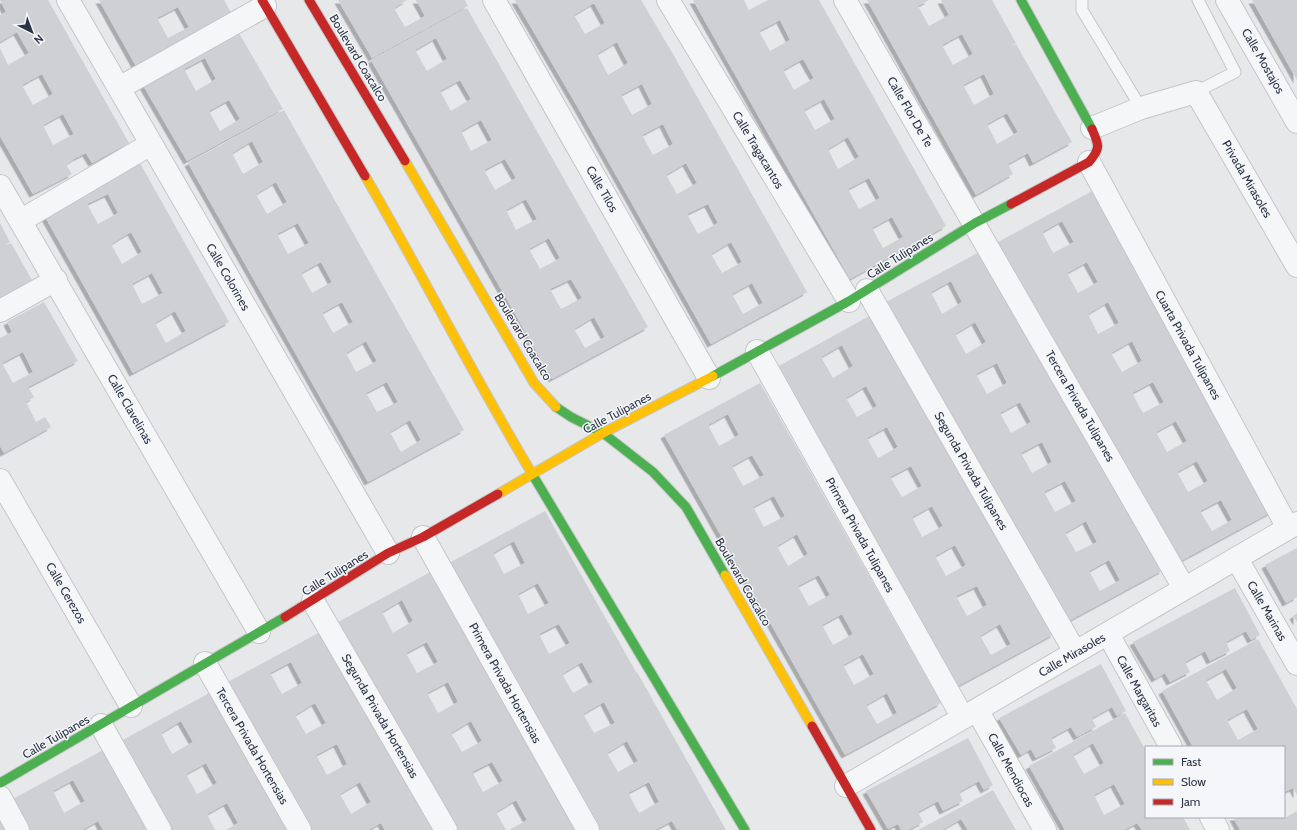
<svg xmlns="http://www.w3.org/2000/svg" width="1297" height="830" font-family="Cabin,sans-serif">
<defs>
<filter id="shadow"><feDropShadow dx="-3.5" dy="3.5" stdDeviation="0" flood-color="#0004"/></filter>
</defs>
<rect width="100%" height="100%" fill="#e6e8ea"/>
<path fill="#ced0d3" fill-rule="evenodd" filter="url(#shadow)" d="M0 0H48L129 143 92 163 86 153 74 159 66 165 72 174 33 194 0 136V48L8 65 29 53 17 32 0 42V15L6 12ZM42 74 53 94 33 105 22 85ZM63 114 74 134 53 145 43 125Z
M99 0H224L233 16 137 68ZM178 7 189 27 168 38 157 18Z
M338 0H407L394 8 405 27 425 16 416 0H465L468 6 372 58Z
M515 0H641L673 54 807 292 711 344 577 106ZM594 3 605 23 585 34 574 15ZM617 42 628 63 608 75 597 54ZM642 84 652 104 632 115 621 95ZM663 124 673 144 653 155 642 135ZM686 163 697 183 677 194 666 175ZM708 204 718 223 698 234 687 214ZM731 242 742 262 722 273 711 254ZM752 283 763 303 743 314 732 294Z
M693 0H744L749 10 768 0H819L946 226 850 279ZM780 20 790 40 770 51 759 31ZM803 59 814 78 794 90 783 70ZM824 99 835 119 815 130 804 110ZM848 137 859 157 838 169 828 149ZM869 178 880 198 859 209 848 189ZM892 217 903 237 883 248 872 228Z
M867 0H929L918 6 929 26 949 15 941 0H992L1016 43 1008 48 1016 44 1072 142 1033 163 1028 153 1008 164 1013 174 976 195ZM962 34 973 54 953 65 942 45ZM984 74 994 94 974 105 963 85ZM1007 113 1018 132 997 144 987 124Z
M1252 0H1297V80L1274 39Z
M467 8 648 327 552 379 371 60ZM436 38 447 59 427 71 415 50ZM460 80 471 99 451 111 440 91ZM481 120 492 140 471 151 461 131ZM505 159 516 178 495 190 484 170ZM526 199 537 219 516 230 506 210ZM549 238 560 258 540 269 529 249ZM571 279 582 298 561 309 550 289ZM594 317 605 337 585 348 574 329Z
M236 28 283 109 187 161 140 80ZM205 58 216 79 196 91 184 69ZM229 100 240 119 220 131 209 111Z
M284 110 464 430 368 482 188 163ZM252 141 263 162 243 174 232 153ZM276 182 287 202 267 214 256 194ZM298 223 309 243 288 254 277 234ZM321 262 332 282 312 293 301 273ZM342 302 353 322 333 333 322 313ZM366 341 377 361 356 372 346 353ZM387 382 398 402 377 412 366 393ZM410 420 421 440 401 452 390 432Z
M140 163 229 322 133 373 44 215ZM108 194 118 213 98 224 87 204ZM131 232 142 252 122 264 111 244ZM152 273 163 293 142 304 132 284ZM175 311 186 331 166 343 155 323Z
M1094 190 1275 510 1179 562 998 242ZM1062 221 1074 242 1053 253 1042 232ZM1087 262 1098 282 1078 293 1067 273ZM1108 302 1119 323 1098 334 1088 314ZM1132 341 1142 361 1122 372 1111 353ZM1153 382 1164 402 1143 413 1132 393ZM1176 421 1187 441 1167 452 1156 432ZM1197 461 1208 481 1188 492 1177 472ZM1221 500 1232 520 1212 531 1200 511Z
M0 223 10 242 2 247 11 243 33 282 0 299Z
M983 250 1074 411 1065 416 1074 412 1163 570 1067 622 886 302ZM951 281 962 302 942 314 931 292ZM975 322 986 342 966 354 955 334ZM997 363 1007 383 987 394 976 374ZM1020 402 1031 422 1011 433 1000 413ZM1042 442 1052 462 1032 473 1021 453ZM1065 481 1076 501 1055 512 1044 492ZM1086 521 1097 542 1076 552 1065 533ZM1109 560 1120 580 1100 591 1089 571Z
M44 302 78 361 28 387 34 397 26 402 36 422 45 417 51 427 4 453 0 446V338L12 332 7 322ZM23 352 33 372 13 383 2 363Z
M873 314 965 475 956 480 965 476 1054 634 958 686 777 367ZM842 345 853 366 833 378 821 357ZM866 386 877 406 857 417 846 398ZM887 427 898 447 878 458 867 438ZM911 466 922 486 902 497 890 477ZM932 506 943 526 922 537 912 517ZM955 545 966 565 946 576 935 556ZM977 586 987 605 967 616 956 596ZM1000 624 1011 644 991 655 980 636Z
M760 383 941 703 845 755 664 435ZM728 414 739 435 719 446 708 425ZM752 455 764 475 743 486 732 466ZM774 496 785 516 764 527 753 507ZM797 534 808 554 788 566 777 546ZM819 575 830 595 809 606 798 586ZM842 614 853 634 833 645 822 625ZM863 654 874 674 854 685 843 665ZM887 693 897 713 877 724 866 705Z
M545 511 636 672 628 677 637 672 726 830H677L672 821 655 830H600L449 563ZM514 541 525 563 504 574 493 553ZM538 583 549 603 528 614 518 594ZM559 624 570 643 549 654 539 634ZM582 662 593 682 573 693 562 674ZM604 702 615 723 594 733 583 714ZM627 741 638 761 618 772 607 753ZM649 782 659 802 639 813 628 793Z
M1297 548V597L1286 603 1265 565Z
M434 570 581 830H509L527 820 516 800 496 812 506 830H456L349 642 338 622ZM402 600 413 621 393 633 382 612ZM427 642 438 662 417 673 406 653ZM448 682 458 702 438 713 427 693ZM471 721 482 741 462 752 451 733ZM492 762 503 781 483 792 472 772Z
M1235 588 1260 635 1251 640 1246 631 1226 642 1230 651 1210 661 1205 651 1185 662 1190 672 1170 682 1165 673 1155 679 1133 642Z
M1297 613V622L1293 616Z
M322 631 413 792 407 796 414 793 435 830H385L381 823 368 830H310L226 683ZM291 662 302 683 282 694 270 673ZM315 703 326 723 306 734 295 715ZM337 744 347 764 327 775 316 755ZM360 782 371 802 351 814 340 794Z
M1258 639 1297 709V795L1293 788 1284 792V747H1193L1162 691ZM1226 669 1237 688 1217 700 1206 680ZM1247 709 1258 729 1238 740 1227 720Z
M1101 664 1126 711 1117 716 1112 707 1092 718 1096 727 1086 732 1077 737 1071 727 1051 738 1056 748 1036 758 1031 749 1021 755 999 718Z
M213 691 292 830H226L238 823 227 803 207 814 215 830H167L117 743ZM181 721 193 742 172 754 161 733ZM206 763 217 783 197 794 186 774Z
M1125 713 1146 751V817H1183L1190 830H1142L1137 823 1124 830H1065L1029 766ZM1093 743 1104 763 1084 774 1073 755ZM1114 784 1125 804 1104 815 1094 795Z
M968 738 993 785 984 790 979 781 959 792 963 801 943 811 938 801 918 812 923 822 908 830H901L898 824 888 829 866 791Z
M105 749 151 830H103L98 821 82 830H25L9 801ZM73 780 85 801 64 813 53 791Z
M993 790 1016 830H968L961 819 942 830H918Z
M0 811 11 830H0Z
M1297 811V830H1240L1233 817H1283V819Z"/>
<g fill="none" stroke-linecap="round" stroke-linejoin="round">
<defs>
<path id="lane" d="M1082 0V10L1141 108
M1196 92 1235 72 1198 0"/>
<path id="street" d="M68 0 388 553
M494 0 709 378
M668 0 849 301
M845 0 1184 588
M1227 0 1297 122
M119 88 265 6
M1092 128 1141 108 1196 92 1297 266
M1089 162 1288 528
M0 186 259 632
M20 221 151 144
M867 290 1075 652
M0 311 56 280
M757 351 963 718
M0 480 131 706
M423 537 588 830
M1237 559 1297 664
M313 601 446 830
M1108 634 1171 747
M205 663 300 830
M977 710 1045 830
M101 725 160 830
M846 786 1297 523
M0 797 18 830
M1211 817 1218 830"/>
<path id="fast" d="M1021 0 1092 129
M713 376 849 301 975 223 1011 204
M556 407 571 417 603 433 653 472 686 507 725 575
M531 472 745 830
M0 783 285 617"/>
<path id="slow" d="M405 161 534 383 556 407
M365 176C422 274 473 375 531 472
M498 494 603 433 713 376
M725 575 812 726"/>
<path id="jam" d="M262 0 365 176
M309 0 405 161
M1011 204 1089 162C1101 148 1099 145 1092 129
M285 617 388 553 423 537 498 494
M812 726 871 830"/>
</defs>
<use href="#lane" stroke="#c4c6c8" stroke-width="13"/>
<use href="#street" stroke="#c4c6c8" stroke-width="24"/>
<use href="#fast" stroke="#c4c6c8" stroke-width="11"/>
<use href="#slow" stroke="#c4c6c8" stroke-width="11"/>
<use href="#jam" stroke="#c4c6c8" stroke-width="11"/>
<use href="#lane" stroke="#f5f6f7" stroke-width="11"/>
<use href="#street" stroke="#f5f6f7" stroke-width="22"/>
<use href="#fast" stroke="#4caf50" stroke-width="9"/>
<use href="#slow" stroke="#ffc107" stroke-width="9"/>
<use href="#jam" stroke="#c62828" stroke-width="9"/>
</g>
<g text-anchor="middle" stroke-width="3" stroke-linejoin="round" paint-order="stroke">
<g font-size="12" fill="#2b3445" stroke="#f4f6f9">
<text transform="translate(358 58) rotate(59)" y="4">Boulevard Coacalco</text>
<text transform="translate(1263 61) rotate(60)" y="4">Calle Mostajos</text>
<text transform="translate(910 112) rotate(60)" y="4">Calle Flor De Te</text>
<text transform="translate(758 150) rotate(59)" y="4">Calle Tragacantos</text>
<text transform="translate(1247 179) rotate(60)" y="4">Privada Mirasoles</text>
<text transform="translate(602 189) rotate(60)" y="4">Calle Tilos</text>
<text transform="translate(900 256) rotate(-32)" y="4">Calle Tulipanes</text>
<text transform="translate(228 277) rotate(60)" y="4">Calle Colorines</text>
<text transform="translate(523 337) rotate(59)" y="4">Boulevard Coacalco</text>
<text transform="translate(1188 345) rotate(61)" y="4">Cuarta Privada Tulipanes</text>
<text transform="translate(1080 406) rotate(60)" y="4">Tercera Privada Tulipanes</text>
<text transform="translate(130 409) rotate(60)" y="4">Calle Clavelinas</text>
<text transform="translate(617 413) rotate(-28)" y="4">Calle Tulipanes</text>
<text transform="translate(971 471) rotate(60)" y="4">Segunda Privada Tulipanes</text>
<text transform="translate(860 535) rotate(61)" y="4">Primera Privada Tulipanes</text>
<text transform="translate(335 573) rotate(-32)" y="4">Calle Tulipanes</text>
<text transform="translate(743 582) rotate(60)" y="4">Boulevard Coacalco</text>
<text transform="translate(66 593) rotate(60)" y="4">Calle Cerezos</text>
<text transform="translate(1267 611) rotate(60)" y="4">Calle Marinas</text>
<text transform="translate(1072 655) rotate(-30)" y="4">Calle Mirasoles</text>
<text transform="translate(505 683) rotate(61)" y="4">Primera Privada Hortensias</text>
<text transform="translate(1139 691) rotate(61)" y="4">Calle Margaritas</text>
<text transform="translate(380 716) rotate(60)" y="4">Segunda Privada Hortensias</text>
<text transform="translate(56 737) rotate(-30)" y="4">Calle Tulipanes</text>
<text transform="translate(252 746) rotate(60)" y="4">Tercera Privada Hortensias</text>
<text transform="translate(1011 770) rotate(61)" y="4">Calle Mendiocas</text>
</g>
</g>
<rect x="1145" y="746" width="140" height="72" fill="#f4f6f9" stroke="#a4a8b1"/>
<rect x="1153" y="759" width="20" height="6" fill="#4caf50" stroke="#a4a8b1"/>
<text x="1181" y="766" font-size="12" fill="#2b3445">Fast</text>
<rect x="1153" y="779" width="20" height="6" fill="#ffc107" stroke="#a4a8b1"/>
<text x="1181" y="786" font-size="12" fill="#2b3445">Slow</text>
<rect x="1153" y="799" width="20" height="6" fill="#c62828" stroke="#a4a8b1"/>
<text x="1181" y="806" font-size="12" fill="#2b3445">Jam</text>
<g transform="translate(32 32) rotate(138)" stroke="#f4f6f9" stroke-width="3" paint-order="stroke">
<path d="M0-3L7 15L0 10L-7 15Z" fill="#2b3445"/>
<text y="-6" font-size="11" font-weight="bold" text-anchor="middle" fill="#2b3445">N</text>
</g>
</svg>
